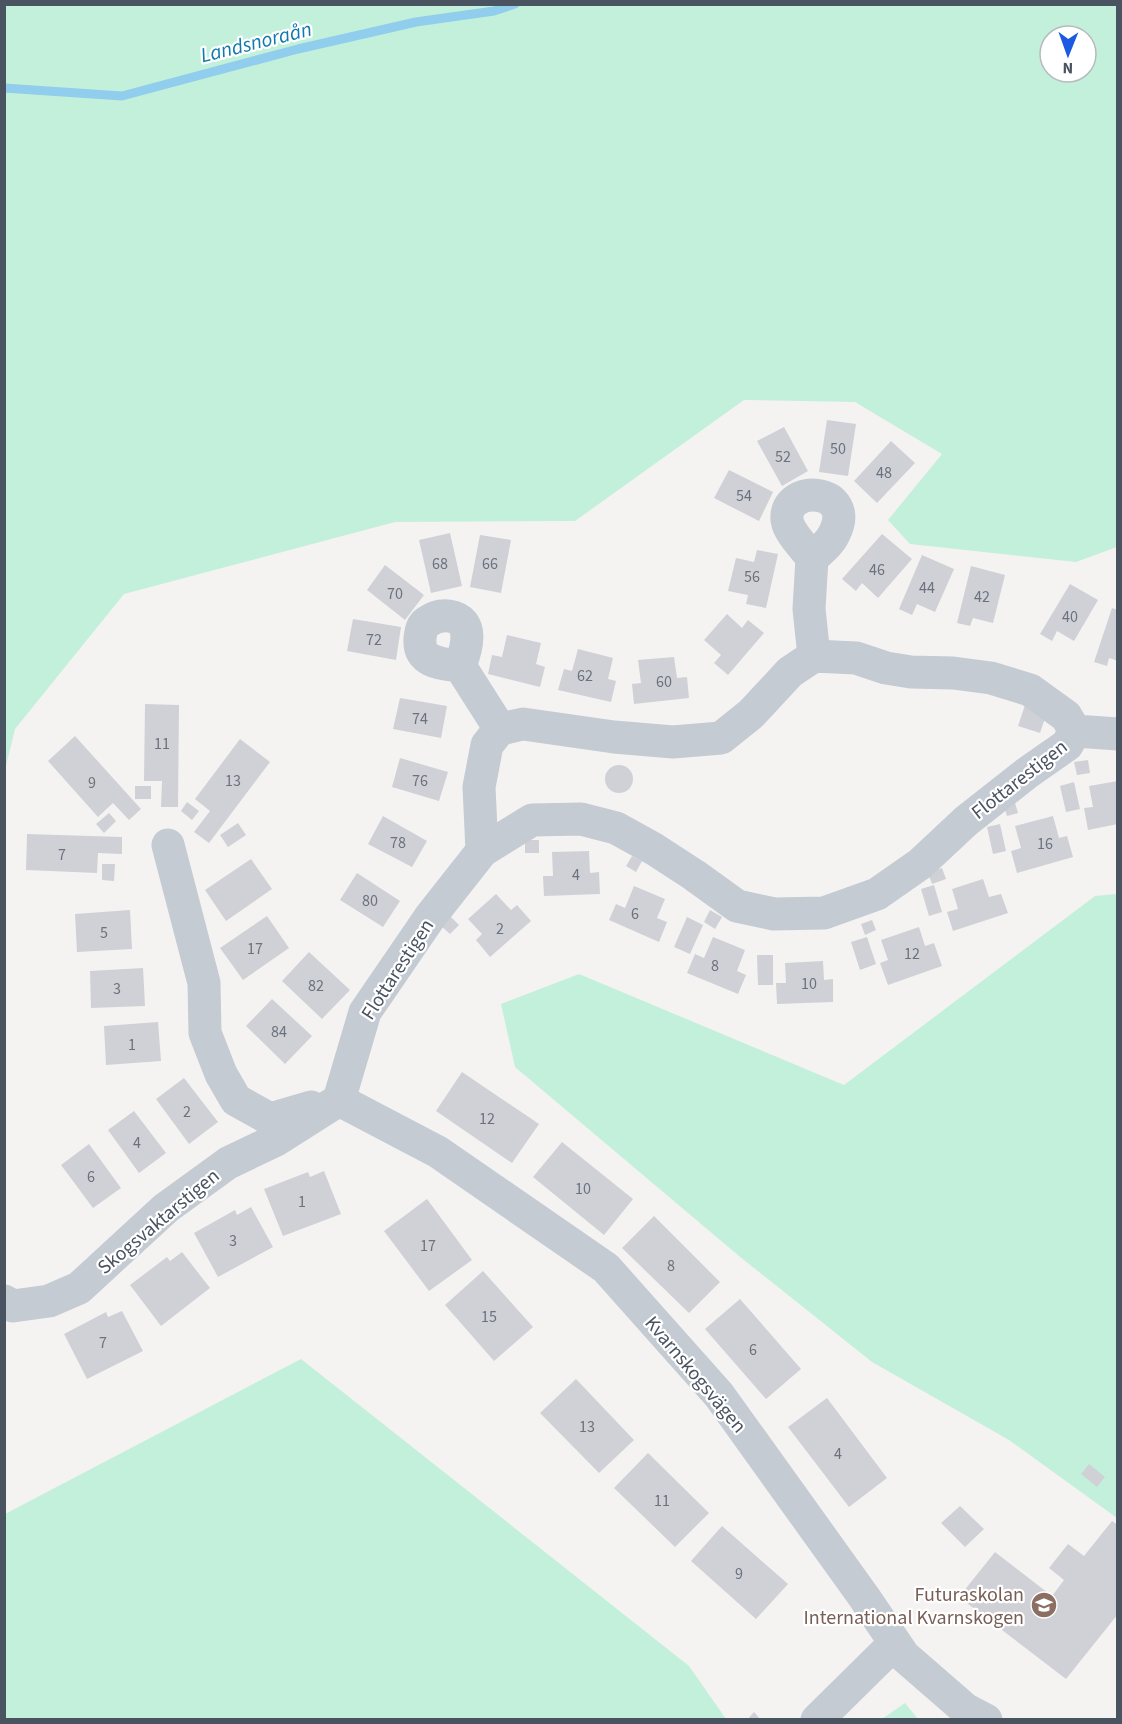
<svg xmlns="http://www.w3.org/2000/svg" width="1122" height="1724" font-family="'Source Sans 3',sans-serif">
<rect width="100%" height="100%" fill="#f4f3f2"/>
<path fill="#c3f0da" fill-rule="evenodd" d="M5 4 1117 5V547L1076 562 910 544 888 520 942 454 855 402 744 400 575 521 395 522 124 594 15 729 5 770ZM1050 36H1086V72H1050Z
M1117 894V1518L1009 1440 872 1362 739 1256 515 1067 501 1004 579 974 844 1085 1095 896Z
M301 1359 689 1666 726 1719H5V1514Z
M905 1703 918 1719H882Z"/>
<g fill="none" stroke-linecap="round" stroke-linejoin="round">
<path stroke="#91cdec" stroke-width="9" d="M4 88 122 96 298 49 416 22 494 11 515 4"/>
</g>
<path fill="#cfd1d6" d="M827 420 856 424 848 476 819 472Z
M784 427 808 471 782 486 757 441Z
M891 441 915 463 877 503 854 481Z
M729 470 773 492 759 521 714 498Z
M450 533 462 586 431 593 419 540Z
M882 534 912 559 878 598 862 583 856 591 842 579Z
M480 535 511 540 501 593 470 587Z
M757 550 778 554 766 608 746 604 748 595 728 591 736 558 754 562Z
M922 555 954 569 935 612 917 604 912 615 899 609Z
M385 565 424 595 405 620 367 590Z
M971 566 1005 575 993 623 973 618 970 626 957 623Z
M1070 584 1098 600 1074 641 1057 631 1052 641 1040 634Z
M1112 608 1118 610V661L1109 658 1107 666 1094 662Z
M727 614 742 628 748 620 764 633 728 675 714 663 721 655 704 640Z
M353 619 401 627 396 660 347 651Z
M507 635 541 643 536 664 545 667 540 687 488 674 492 655 502 657Z
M578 649 613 658 608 679 616 681 611 702 558 690 564 669 572 671Z
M674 657 677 678 687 677 689 698 634 704 632 684 641 683 638 660Z
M400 698 447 706 441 738 393 729Z
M145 704 179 705 178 807H161L162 781H144Z
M1025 705 1047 712 1040 733 1018 726Z
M75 736 141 809 129 820 113 803 98 817 48 761Z
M240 739 270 762 209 843 194 832 210 811 195 799Z
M400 758 448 772 439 801 392 787Z
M1088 760 1090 773 1077 775 1074 762Z
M605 779a14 14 0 1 1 28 0a14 14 0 1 1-28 0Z
M1118 781V824L1088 830 1084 808 1093 807 1089 786Z
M1074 782 1080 809 1066 812 1060 786Z
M135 786H151V799H135Z
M187 802 199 811 192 820 181 811Z
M1015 803 1018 813 1007 816 1004 806Z
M109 813 116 821 104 833 96 824Z
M383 816 427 841 412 867 368 844Z
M1053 816 1059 838 1067 836 1073 857 1017 873 1011 851 1021 848 1015 826Z
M238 823 246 835 228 847 220 835Z
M1000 824 1006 851 993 854 987 827Z
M27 834 122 837V854L98 853 97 873 26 870Z
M525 840H539V853H525Z
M589 851 590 873 599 872 600 894 544 896 543 876H553L552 852Z
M632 856 642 861 636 872 626 866Z
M251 859 272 889 226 921 205 890Z
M102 864H115L114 881 102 880Z
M942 868 946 879 932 884 928 873Z
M357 873 400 901 383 927 340 900Z
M983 879 989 897 1001 894 1008 913 953 931 947 912 958 909 952 889Z
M934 885 942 912 929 916 921 889Z
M634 886 665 899 657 918 667 922 659 942 609 920 616 904 625 908Z
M496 894 511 910 517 905 531 921 490 957 476 940 482 934 468 919Z
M130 910 132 949 77 952 75 914Z
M710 910 722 917 715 929 704 922Z
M267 916 289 948 243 980 220 948Z
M450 916 459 925 450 934 441 926Z
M687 917 703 925 690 954 674 947Z
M872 920 876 930 865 935 861 924Z
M919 927 925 946 934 943 942 966 888 985 880 963 888 960 881 940Z
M713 937 745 950 737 971 746 975 738 994 687 973 695 954 704 958Z
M867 937 876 964 860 970 851 942Z
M309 952 350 990 322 1019 282 981Z
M757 955H773V985H758Z
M823 961 824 980 833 979V1002L777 1004 776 983H786L785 963Z
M143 968 145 1006 91 1008 90 971Z
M272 999 312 1036 285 1064 246 1026Z
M158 1022 161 1061 106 1065 104 1026Z
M462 1072 539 1124 512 1163 436 1111Z
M184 1078 218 1122 189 1144 156 1099Z
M134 1111 166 1153 139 1173 108 1130Z
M562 1142 633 1199 604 1235 533 1177Z
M89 1144 121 1188 93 1208 61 1165Z
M324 1171 341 1214 283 1236 264 1189 308 1172 310 1177Z
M427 1199 472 1260 429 1291 384 1231Z
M251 1207 273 1247 218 1277 194 1233 235 1210 237 1215Z
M654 1216 720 1282 689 1313 622 1248Z
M182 1252 210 1288 161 1326 130 1285 167 1257 170 1261Z
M483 1271 533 1327 494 1361 445 1305Z
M740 1299 801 1369 766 1399 705 1329Z
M122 1311 143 1351 87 1379 64 1334 106 1312 108 1317Z
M576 1379 634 1440 599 1473 540 1413Z
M827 1398 887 1478 849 1507 788 1427Z
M648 1453 709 1513 675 1547 614 1488Z
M1089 1464 1105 1477 1097 1487 1081 1474Z
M960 1506 984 1529 965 1547 941 1523Z
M1112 1521 1118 1525V1614L1066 1679 959 1597 995 1552 1052 1596 1064 1580 1049 1568 1068 1544 1084 1556Z
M722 1526 788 1584 756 1619 691 1561Z
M754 1712 761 1720H747Z"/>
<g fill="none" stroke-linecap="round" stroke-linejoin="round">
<path stroke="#c4cbd3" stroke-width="33" d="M812 558C804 547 789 533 787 520 783 483 858 487 834 534 830 543 820 551 812 558L809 609 814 656
M460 666C442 664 418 663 420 638 421 632 421 626 427 622 434 617 441 615 449 616 475 620 467 648 460 666L500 729
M1075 731 1118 734
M168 845 204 983 205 1033 221 1074 236 1100 270 1119 311 1107
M339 1100 365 1012 430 917 482 851 532 820 581 819 616 828 654 849 694 875 737 906 774 914 824 913 877 894 920 864 966 821 1027 773 1067 745 1075 731 1066 716 1030 690 991 678 953 673 911 672 886 668 856 658 814 656 790 672 751 714 721 738 673 742 614 737 523 724 500 729 487 745 479 787 482 851
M339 1100 438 1152 606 1268 719 1395 864 1597 904 1656 965 1709 986 1720
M4 1301 13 1306 49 1301 79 1288 166 1208 228 1163 276 1140 339 1100
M817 1720 895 1643"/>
</g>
<defs>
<symbol id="school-disc" viewBox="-11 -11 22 22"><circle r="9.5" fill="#8d6e63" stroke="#fff"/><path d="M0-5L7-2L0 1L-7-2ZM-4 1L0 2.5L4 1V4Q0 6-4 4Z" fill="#fff"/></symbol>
</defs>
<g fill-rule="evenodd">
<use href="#school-disc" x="1029" y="1590" width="30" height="30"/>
</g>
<g text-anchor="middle" stroke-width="4.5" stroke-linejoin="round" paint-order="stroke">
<g font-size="16" fill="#6b727e">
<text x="838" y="454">50</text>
<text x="783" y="462">52</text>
<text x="884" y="478">48</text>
<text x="744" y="501">54</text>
<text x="440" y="569">68</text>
<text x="490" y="569">66</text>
<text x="877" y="575">46</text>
<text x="752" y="582">56</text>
<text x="927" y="593">44</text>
<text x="395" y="599">70</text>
<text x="982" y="602">42</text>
<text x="1070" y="622">40</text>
<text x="374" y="645">72</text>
<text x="585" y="681">62</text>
<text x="664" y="687">60</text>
<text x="420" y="724">74</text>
<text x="162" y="749">11</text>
<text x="233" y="786">13</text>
<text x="420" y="786">76</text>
<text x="92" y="788">9</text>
<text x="398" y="848">78</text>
<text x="1045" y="849">16</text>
<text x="62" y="860">7</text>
<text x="576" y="880">4</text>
<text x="370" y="906">80</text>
<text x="635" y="919">6</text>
<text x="500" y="934">2</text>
<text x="104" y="938">5</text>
<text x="255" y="954">17</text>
<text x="912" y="959">12</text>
<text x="715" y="971">8</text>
<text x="809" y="989">10</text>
<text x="316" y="991">82</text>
<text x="117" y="994">3</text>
<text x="279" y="1037">84</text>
<text x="132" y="1050">1</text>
<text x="187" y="1117">2</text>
<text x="487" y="1124">12</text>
<text x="137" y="1148">4</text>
<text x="91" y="1182">6</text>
<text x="583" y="1194">10</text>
<text x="302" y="1207">1</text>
<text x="233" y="1246">3</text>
<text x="428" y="1251">17</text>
<text x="671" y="1271">8</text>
<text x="489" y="1322">15</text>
<text x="103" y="1348">7</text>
<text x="753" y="1355">6</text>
<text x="587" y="1432">13</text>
<text x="838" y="1459">4</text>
<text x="662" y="1506">11</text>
<text x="739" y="1579">9</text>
</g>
<g font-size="20" fill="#4a5360" stroke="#fff">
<text transform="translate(1019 779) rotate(-38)" y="7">Flottarestigen</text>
<text transform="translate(397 969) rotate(-57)" y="7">Flottarestigen</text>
<text transform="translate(158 1221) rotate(-40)" y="7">Skogsvaktarstigen</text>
<text transform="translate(696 1374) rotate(50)" y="7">Kvarnskogsvägen</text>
</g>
<g font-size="20" fill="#785e54" stroke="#fff" text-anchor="end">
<text x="1024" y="1601">Futuraskolan<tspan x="1024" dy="23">International Kvarnskogen</tspan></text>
</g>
<g font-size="21" font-style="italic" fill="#0e78af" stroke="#fff">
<text transform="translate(256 42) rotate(-14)" y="7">Landsnoraån</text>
</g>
</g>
<rect width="1122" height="1724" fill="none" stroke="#4a5360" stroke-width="12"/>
<g transform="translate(1068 54) rotate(181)"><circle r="28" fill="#ffffff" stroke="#b7babf" stroke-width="1.5"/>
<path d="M0-4.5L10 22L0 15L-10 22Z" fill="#1d5ae4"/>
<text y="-9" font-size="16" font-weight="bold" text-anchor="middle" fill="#4a5360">N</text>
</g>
</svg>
